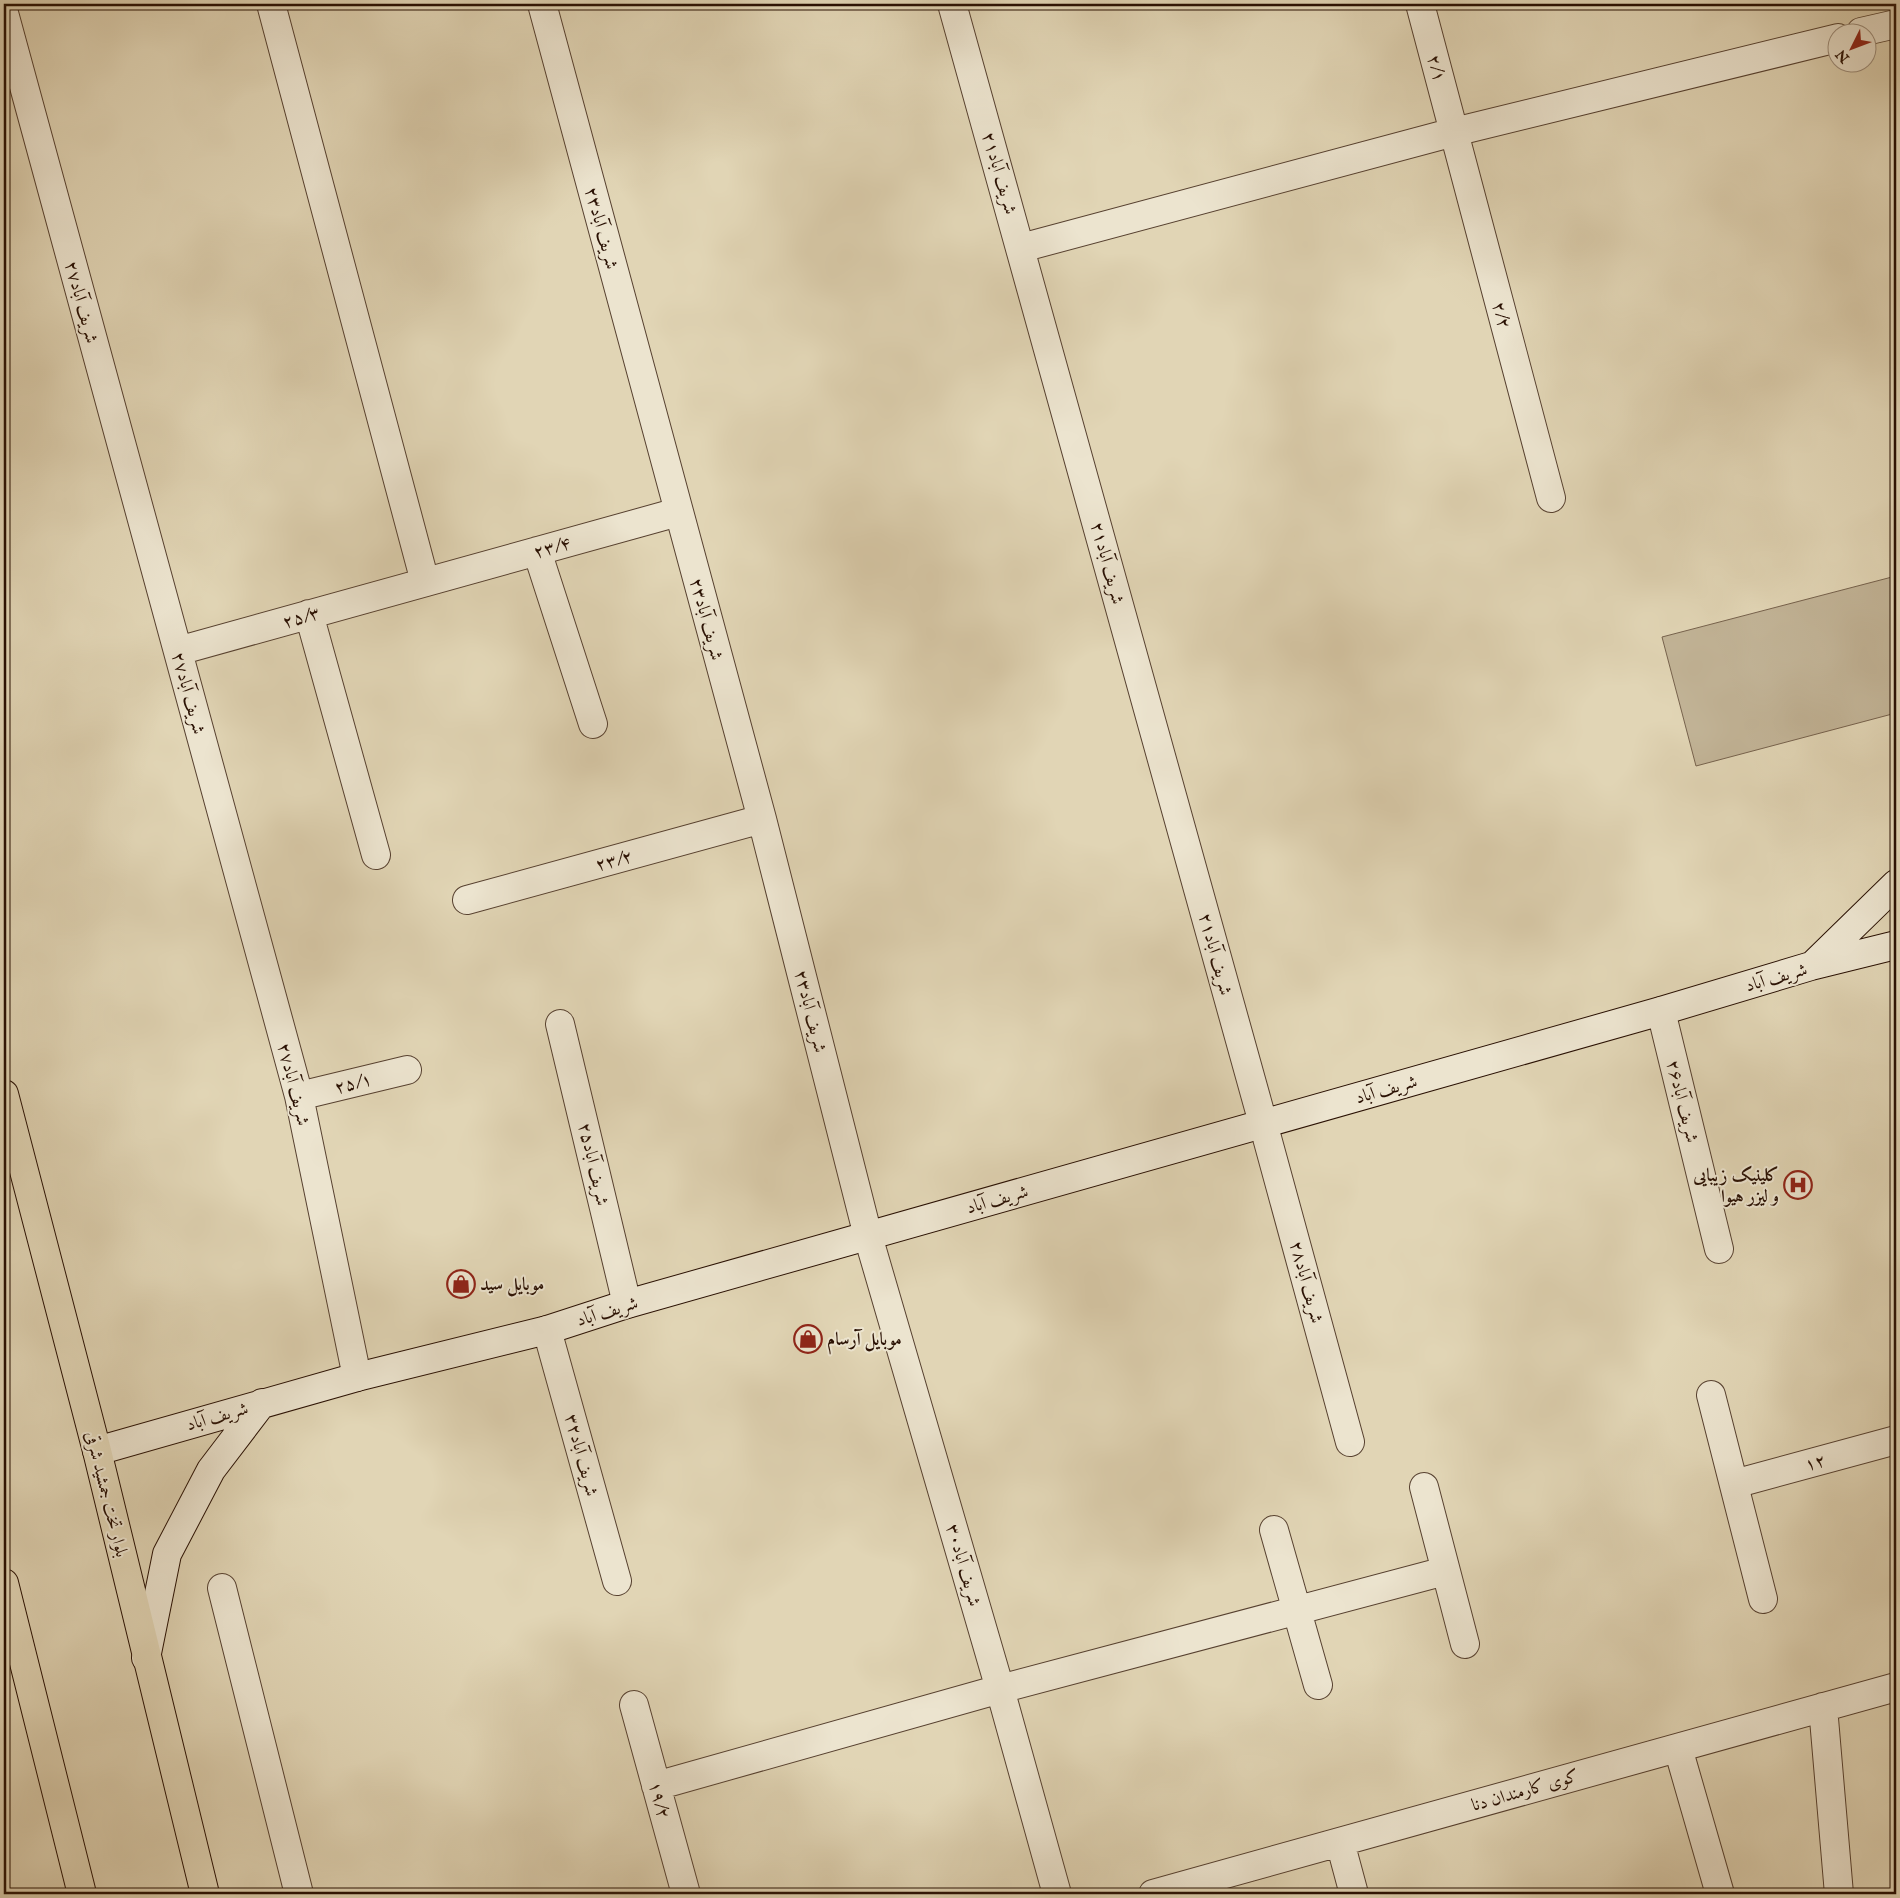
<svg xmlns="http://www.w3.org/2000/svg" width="1900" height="1898" font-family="'IM FELL English',Amiri,serif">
<rect width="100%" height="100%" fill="#e1d5b5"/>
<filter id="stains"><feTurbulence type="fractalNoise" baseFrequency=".004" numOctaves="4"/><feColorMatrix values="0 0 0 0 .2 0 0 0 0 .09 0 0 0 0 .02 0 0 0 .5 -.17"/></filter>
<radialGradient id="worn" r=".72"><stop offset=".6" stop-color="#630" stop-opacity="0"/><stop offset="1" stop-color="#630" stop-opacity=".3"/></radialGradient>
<path fill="#c2b497" stroke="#76624d" d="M1892 577 1896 594V713L1696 766 1662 637Z"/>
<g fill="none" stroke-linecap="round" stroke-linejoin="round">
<defs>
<path id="street" d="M271 4 425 582
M542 4 762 819 868 1236 1000 1689 1057 1894
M952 4 1263 1123 1350 1442
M1420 4 1551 498
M4 13 299 1096 357 1377
M1861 32 1896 24
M1021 248 1454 132 1838 38
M537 551 593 724
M309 614 376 855
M178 651 678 512
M467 900 762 819
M1661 1011 1719 1249
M560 1024 627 1304
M299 1096 407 1070
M547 1330 617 1581
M1711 1395 1763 1599
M1734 1484 1896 1440
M1424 1487 1465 1644
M1274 1530 1318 1685
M222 1588 299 1894
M634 1705 686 1894
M1823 1707 1839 1894
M1678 1748 1720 1894
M656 1786 1000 1689 1445 1571
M1340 1842 1354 1894
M1153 1894 1896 1687"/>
<path id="secondary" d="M1813 965 1896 884
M97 1451 357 1377 547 1330 627 1304 1661 1011 1811 966 1896 945
M146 1658 167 1554 211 1470 262 1403"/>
<path id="primary" d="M4 1094 97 1451 205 1894
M4 1583 82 1894"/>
</defs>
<use href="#street" stroke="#574130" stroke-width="30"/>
<use href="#secondary" stroke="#291003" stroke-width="30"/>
<use href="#primary" stroke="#291003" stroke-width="30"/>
<use href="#street" stroke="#ece4cf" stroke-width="28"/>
<use href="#secondary" stroke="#ece4cf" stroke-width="28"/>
<use href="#primary" stroke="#e1d5b5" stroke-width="28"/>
</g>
<defs>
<symbol id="hospital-ring" viewBox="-11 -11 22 22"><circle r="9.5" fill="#ece4cf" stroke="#8f2418" stroke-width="1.5"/><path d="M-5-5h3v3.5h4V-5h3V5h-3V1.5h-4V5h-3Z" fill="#8f2418"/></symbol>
<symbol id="shop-ring" viewBox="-11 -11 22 22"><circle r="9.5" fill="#ece4cf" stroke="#8f2418" stroke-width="1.5"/><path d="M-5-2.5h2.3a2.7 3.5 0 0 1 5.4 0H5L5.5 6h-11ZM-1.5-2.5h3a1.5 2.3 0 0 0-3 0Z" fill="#8f2418"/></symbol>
</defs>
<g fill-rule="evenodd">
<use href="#hospital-ring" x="1782" y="1169" width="32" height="32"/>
<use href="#shop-ring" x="445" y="1268" width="32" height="32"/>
<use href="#shop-ring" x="792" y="1323" width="32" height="32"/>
</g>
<g text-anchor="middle" stroke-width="4" stroke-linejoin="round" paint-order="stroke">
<g font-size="18" fill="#291003" stroke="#ece4cf">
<text transform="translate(1437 68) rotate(75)" y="6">۲/۱</text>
<text transform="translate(1000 173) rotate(74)" y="6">شریف آباد۲۱</text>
<text transform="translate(602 228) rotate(75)" y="6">شریف آباد۲۳</text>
<text transform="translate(82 302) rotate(75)" y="6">شریف آباد۲۷</text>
<text transform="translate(1502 315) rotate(75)" y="6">۲/۲</text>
<text transform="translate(552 547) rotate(-16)" y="6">۲۳/۴</text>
<text transform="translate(1108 563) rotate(75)" y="6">شریف آباد۲۱</text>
<text transform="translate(301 617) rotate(-16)" y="6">۲۵/۳</text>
<text transform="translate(707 619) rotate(75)" y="6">شریف آباد۲۳</text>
<text transform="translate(189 693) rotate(75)" y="6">شریف آباد۲۷</text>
<text transform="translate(614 860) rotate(-15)" y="6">۲۳/۲</text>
<text transform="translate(1216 954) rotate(75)" y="6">شریف آباد۲۱</text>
<text transform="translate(1776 977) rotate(-16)" y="6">شریف آباد</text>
<text transform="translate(811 1011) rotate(76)" y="6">شریف آباد۲۳</text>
<text transform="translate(353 1083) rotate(-14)" y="6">۲۵/۱</text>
<text transform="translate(294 1084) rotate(76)" y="6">شریف آباد۲۷</text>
<text transform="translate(1386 1089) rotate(-16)" y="6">شریف آباد</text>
<text transform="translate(1683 1101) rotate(76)" y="6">شریف آباد۲۶</text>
<text transform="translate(594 1164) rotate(77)" y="6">شریف آباد۲۵</text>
<text transform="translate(997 1199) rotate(-16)" y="6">شریف آباد</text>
<text transform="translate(1307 1282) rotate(75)" y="6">شریف آباد۲۸</text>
<text transform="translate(607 1311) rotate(-17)" y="6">شریف آباد</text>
<text transform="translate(217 1416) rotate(-16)" y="6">شریف آباد</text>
<text transform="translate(582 1455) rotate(75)" y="6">شریف آباد۳۲</text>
<text transform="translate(1815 1462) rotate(-15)" y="6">۱۲</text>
<text transform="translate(107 1494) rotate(76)" y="6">بلوار تخت جمشید شرقی</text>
<text transform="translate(964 1565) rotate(74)" y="6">شریف آباد۳۰</text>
<text transform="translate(1525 1790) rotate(-16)" y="6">کوی کارمندان دنا</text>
<text transform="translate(660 1800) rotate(75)" y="6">۱۹/۲</text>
</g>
<g font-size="18" font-weight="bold" fill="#291003" stroke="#ece4cf" text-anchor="start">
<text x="1779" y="1181" text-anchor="end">کلینیک زیبایی<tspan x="1779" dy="21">و لیزر هیوا</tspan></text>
<text x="480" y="1290">موبایل سید</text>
<text x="827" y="1345">موبایل آرسام</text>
</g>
</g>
<rect width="1900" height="1898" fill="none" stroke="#e1d5b5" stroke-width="20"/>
<rect x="5" y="5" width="1890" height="1888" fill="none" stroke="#291003" stroke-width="2.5"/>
<rect x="10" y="10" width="1880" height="1878" fill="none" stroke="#291003"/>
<g transform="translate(1852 48) rotate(228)"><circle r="24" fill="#ece4cf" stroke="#9e8f7d"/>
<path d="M0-4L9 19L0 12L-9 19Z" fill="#8f2418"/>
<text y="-8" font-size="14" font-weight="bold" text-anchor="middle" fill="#291003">N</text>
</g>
<rect width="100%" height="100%" filter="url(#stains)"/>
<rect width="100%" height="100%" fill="url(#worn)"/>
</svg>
